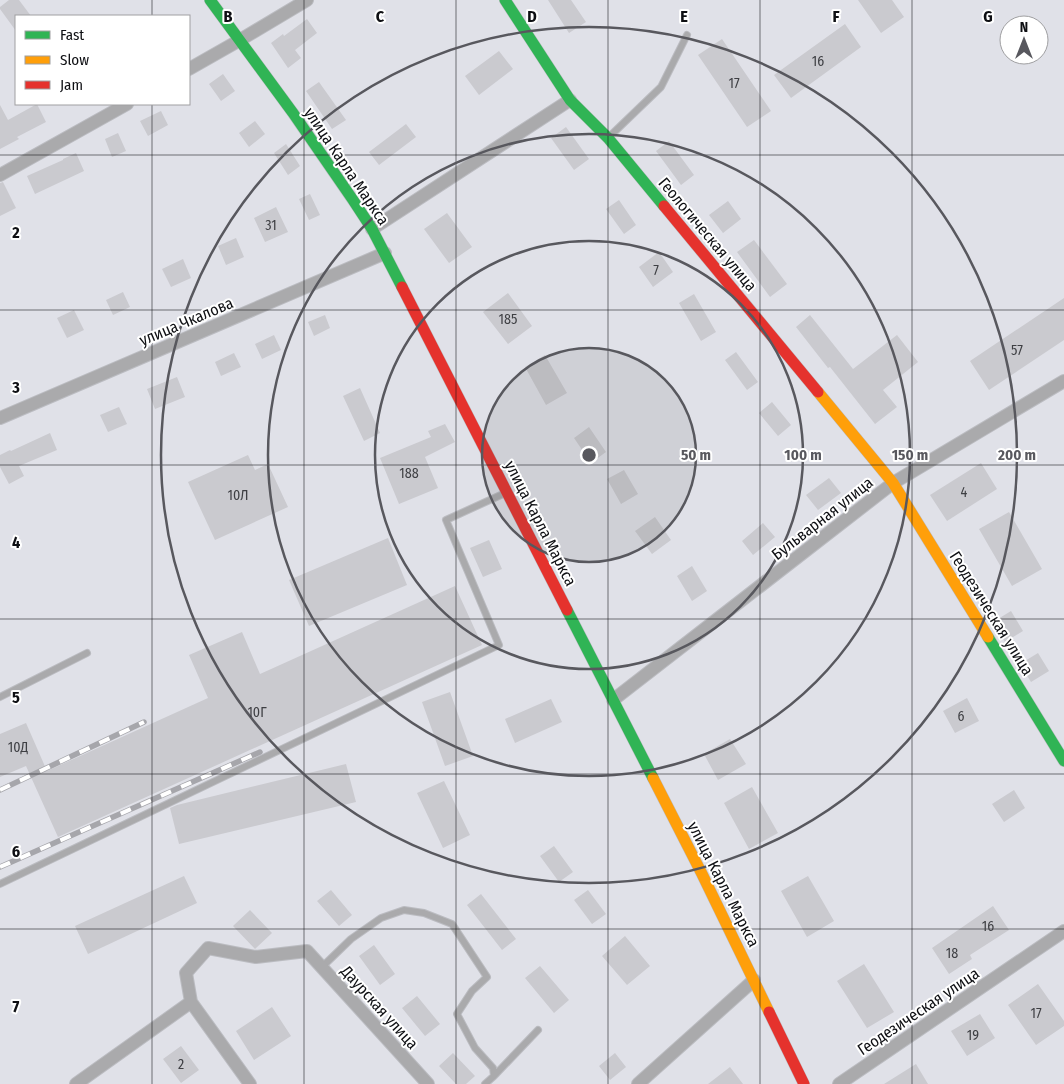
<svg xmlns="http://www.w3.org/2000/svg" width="1064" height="1084" font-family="'Fira Sans Condensed',sans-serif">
<rect width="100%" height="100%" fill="#e0e1e8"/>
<path fill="#cacacf" d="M9 0H19L31 16H16V31L0 9V7Z
M548 0H571L586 22 569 33Z
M858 0H892L904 17 881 33Z
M307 19 317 33 295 50 301 58 288 68 271 43 283 34 284 36Z
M845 24 861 47 791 98 774 75Z
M722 39 771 111 747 127 698 55Z
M499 51 513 69 479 95 465 76Z
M223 74 235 91 221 101 209 84Z
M319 82 346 120 332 129 306 91Z
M37 104 46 122 17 137 19 139 0 149V105L8 120Z
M161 111 168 125 148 136 140 121Z
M255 121 265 134 249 147 239 133Z
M406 124 416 137 379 165 369 152Z
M566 127 589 159 574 170 551 138Z
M118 133 126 151 112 157 105 139Z
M669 141 694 175 681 185 656 151Z
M286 144 300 166 288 175 274 153Z
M76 153 84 171 35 194 27 176 63 160V159Z
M3 182 16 208 0 216V183Z
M310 194 320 215 309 220 299 199Z
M619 200 636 225 624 234 606 209Z
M728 201 741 219 723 233 709 215Z
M276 207 288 232 265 242 254 218Z
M447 213 472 247 449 263 424 229Z
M236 238 244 257 226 265 218 246Z
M754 240 787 284 770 297 737 252Z
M659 252 673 272 653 287 639 267Z
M183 259 191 278 171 287 162 269Z
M123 292 130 307 113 315 106 300Z
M508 293 532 326 508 344 483 312Z
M694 294 716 332 701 341 679 303Z
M1064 298V340L989 390 970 361Z
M74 310 84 330 67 338 57 318Z
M325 315 330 328 314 336 308 322Z
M810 315 853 369 897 335 918 362 883 390 897 407 875 424 830 367 828 368 796 327Z
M274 335 281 350 262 359 255 344Z
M736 352 758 382 747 390 725 360Z
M234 353 241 367 221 376 215 362Z
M545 355 567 393 546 405 525 367Z
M177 377 185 397 155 409 147 389Z
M360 388 380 433 364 441 343 396Z
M772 402 791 425 778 436 759 413Z
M119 407 127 424 108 432 100 415Z
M445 424 455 442 425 457 438 488 399 504 380 458 431 437 428 431Z
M589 427 606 452 591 463 574 438Z
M50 433 57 450 19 466 24 476 9 484 0 467V455L10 450 11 451Z
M248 455 255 470 268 464 288 507 215 540 188 482Z
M981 463 997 489 947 521 930 495Z
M624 470 638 494 621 504 607 479Z
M829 478 841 493 818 510 806 495Z
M1009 512 1042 569 1012 586 979 529Z
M655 517 671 540 652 554 635 531Z
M763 523 775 537 753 555 742 541Z
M388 538 407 585 309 626 289 580Z
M489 540 502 569 483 577 470 548Z
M692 566 707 591 692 601 677 576Z
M455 586 482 645 58 837 26 766 0 777V734L26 723 47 771 208 698 189 655 242 632 260 674Z
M1011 611 1023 631 1005 642 993 622Z
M1038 653 1049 671 1031 682 1020 664Z
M450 692 473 756 445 766 422 702Z
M967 698 979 721 955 733 943 711Z
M551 699 562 722 515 743 505 719Z
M730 739 746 764 718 780 704 754Z
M346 764 356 802 179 844 170 808 177 805Z
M444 781 470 835 443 848 417 793Z
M752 787 778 833 749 849 724 803Z
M1014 790 1025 808 1004 822 992 804Z
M554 846 573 872 559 882 540 856Z
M184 876 197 903 88 954 75 926Z
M808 876 834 921 807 937 781 891Z
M331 890 352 915 339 926 317 901Z
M588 890 606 914 592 924 574 900Z
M481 894 516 939 502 950 467 905Z
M993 906 1009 930 970 955 972 959 949 974 932 948Z
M250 910 272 933 255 949 233 926Z
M625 936 650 966 627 985 602 956Z
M374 945 395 974 380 985 359 956Z
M864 964 894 1012 867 1028 837 981Z
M540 966 569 1000 554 1013 525 978Z
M1038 984 1064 1021V1026L1036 1045 1008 1005Z
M417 996 440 1024 425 1036 402 1008Z
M272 1007 291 1036 254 1060 236 1031Z
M980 1014 995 1038 967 1056 951 1031Z
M181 1046 199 1070 181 1083 163 1059Z
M453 1053 475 1076 466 1084H456L439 1066Z
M615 1053 626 1067 610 1080 599 1066Z
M916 1064 928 1084H884Z
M730 1067 743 1084H708Z"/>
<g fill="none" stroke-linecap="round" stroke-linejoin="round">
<defs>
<path id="lane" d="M609 137 661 87 687 35
M0 697 87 653
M0 884 499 645 446 520 503 494
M322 967 351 939 381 918 404 910 424 913 452 924 487 977 472 991 457 1014 475 1048 493 1068 494 1076 485 1084
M494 1076 538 1030"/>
<path id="street" d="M189 69 240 40 307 0
M0 175 127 104
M372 229 570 100
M0 418 385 253
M613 700 893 483 1064 381
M191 1002 250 1084
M76 1084 191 1002 186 973 208 948 256 957 307 951 428 1084
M638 1084 754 980
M839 1084 1064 931"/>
<path id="fast" d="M210 0 293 113 353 200 372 229 402 287
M505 0 570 100 608 138 664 206
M567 610 653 778
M988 637 1064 761"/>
<path id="slow" d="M818 392 893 483 988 637
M653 778 702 874 769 1012"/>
<path id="jam" d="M664 206 818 392
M402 287 567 610
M769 1012 804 1084"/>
</defs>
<use href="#lane" stroke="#bbbcc1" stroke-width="8"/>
<use href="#street" stroke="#bbbcc1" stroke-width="14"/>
<use href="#fast" stroke="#bbbcc1" stroke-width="12"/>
<use href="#slow" stroke="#bbbcc1" stroke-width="12"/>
<use href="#jam" stroke="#bbbcc1" stroke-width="12"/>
<use href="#lane" stroke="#aaaaac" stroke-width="6"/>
<use href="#street" stroke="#aaaaac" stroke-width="12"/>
<use href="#fast" stroke="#30b455" stroke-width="11"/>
<use href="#slow" stroke="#ff9f0a" stroke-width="11"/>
<use href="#jam" stroke="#e5322d" stroke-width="11"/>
<defs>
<path id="rail" d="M0 790 144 722
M0 867 260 752"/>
</defs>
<use href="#rail" stroke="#a6a6ab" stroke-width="5.5"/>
<use href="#rail" stroke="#fff" stroke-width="4" stroke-dasharray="11" stroke-linecap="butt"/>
</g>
<path fill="none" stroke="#0e0f13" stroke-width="1" stroke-opacity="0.55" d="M152 0V16M304 0V1084M456 0V1084M608 0V1084M760 0V1084M912 0V1084M152 104V1084M0 155H1064M0 310H1064M0 465H1064M0 619H1064M0 774H1064M0 929H1064"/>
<circle cx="589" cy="455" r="107" fill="#58585e" fill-opacity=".12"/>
<g fill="none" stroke="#58585e" stroke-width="2.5">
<circle cx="589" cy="455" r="107"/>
<circle cx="589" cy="455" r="214"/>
<circle cx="589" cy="455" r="321"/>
<circle cx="589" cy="455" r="428"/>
</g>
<g text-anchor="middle" stroke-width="4" stroke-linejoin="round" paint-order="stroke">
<g font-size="14" fill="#3e3f43">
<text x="818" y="66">16</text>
<text x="734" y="88">17</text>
<text x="271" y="230">31</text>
<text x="656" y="275">7</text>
<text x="508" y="324">185</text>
<text x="1017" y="355">57</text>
<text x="409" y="478">188</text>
<text x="964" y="497">4</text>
<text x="238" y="500">10Л</text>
<text x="257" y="717">10Г</text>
<text x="961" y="721">6</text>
<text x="18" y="752">10Д</text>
<text x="988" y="931">16</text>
<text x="952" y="958">18</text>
<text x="1036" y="1018">17</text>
<text x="973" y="1040">19</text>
<text x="181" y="1069">2</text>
</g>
<g font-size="16" fill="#0e0f13" stroke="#fff">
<text transform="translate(347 166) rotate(56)" y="6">улица Карла Маркса</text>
<text transform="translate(708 234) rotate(50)" y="6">Геологическая улица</text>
<text transform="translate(186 321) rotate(-23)" y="6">улица Чкалова</text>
<text transform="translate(822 518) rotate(-38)" y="6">Бульварная улица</text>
<text transform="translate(541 523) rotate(63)" y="6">улица Карла Маркса</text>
<text transform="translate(992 613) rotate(58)" y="6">Геодезическая улица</text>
<text transform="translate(724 884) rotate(63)" y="6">улица Карла Маркса</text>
<text transform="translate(380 1007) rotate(48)" y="6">Даурская улица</text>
<text transform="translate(918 1011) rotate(-34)" y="6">Геодезическая улица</text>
</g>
</g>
<g font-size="16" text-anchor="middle" font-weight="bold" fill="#0e0f13" stroke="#fff" stroke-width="4" stroke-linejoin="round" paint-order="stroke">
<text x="228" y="22">B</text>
<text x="380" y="22">C</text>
<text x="532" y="22">D</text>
<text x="684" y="22">E</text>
<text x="836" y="22">F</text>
<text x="988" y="22">G</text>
<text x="16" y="238">2</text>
<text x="16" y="393">3</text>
<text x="16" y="548">4</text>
<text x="16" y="703">5</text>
<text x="16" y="857">6</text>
<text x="16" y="1012">7</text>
</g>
<circle cx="589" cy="455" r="8" fill="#58585e" stroke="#fff" stroke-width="2.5"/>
<g font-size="15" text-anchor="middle" font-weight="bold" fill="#58585e" stroke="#fff" stroke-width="4" stroke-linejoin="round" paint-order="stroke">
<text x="696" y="460">50 m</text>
<text x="803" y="460">100 m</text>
<text x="910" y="460">150 m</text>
<text x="1017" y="460">200 m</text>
</g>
<rect x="15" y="15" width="175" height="90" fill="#ffffff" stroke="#9f9fa1"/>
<rect x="25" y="31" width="25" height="8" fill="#30b455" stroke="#9f9fa1"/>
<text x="60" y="40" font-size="15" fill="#0e0f13">Fast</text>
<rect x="25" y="56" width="25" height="8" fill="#ff9f0a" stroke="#9f9fa1"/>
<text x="60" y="65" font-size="15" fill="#0e0f13">Slow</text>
<rect x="25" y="81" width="25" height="8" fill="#e5322d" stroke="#9f9fa1"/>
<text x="60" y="90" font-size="15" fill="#0e0f13">Jam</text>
<g transform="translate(1024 40)"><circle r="24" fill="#ffffff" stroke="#9f9fa1"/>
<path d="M0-4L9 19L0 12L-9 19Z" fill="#58585e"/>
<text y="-8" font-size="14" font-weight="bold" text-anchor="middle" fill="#0e0f13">N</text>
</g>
</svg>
